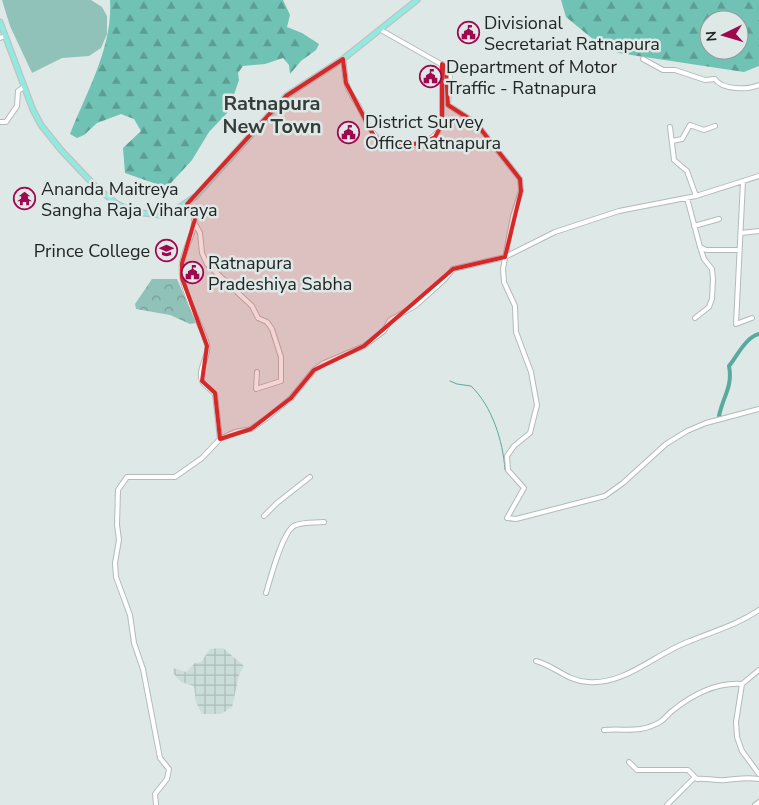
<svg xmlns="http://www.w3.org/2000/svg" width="759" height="805" font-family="'Nunito Sans',sans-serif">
<defs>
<pattern id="industrial-grid" width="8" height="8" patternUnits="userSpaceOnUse" patternTransform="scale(1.25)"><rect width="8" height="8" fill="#caddd9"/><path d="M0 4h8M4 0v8" fill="none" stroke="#adbeba"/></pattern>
<pattern id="forest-firs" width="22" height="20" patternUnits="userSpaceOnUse" patternTransform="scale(1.25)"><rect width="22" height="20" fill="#70c2b5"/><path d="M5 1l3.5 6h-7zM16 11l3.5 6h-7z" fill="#5c9d93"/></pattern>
<pattern id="park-crowns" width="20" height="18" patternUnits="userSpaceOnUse" patternTransform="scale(1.25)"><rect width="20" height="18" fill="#90c2b9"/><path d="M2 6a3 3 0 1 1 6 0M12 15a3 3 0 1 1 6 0" fill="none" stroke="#759d96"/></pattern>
</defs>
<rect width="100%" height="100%" fill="#dee8e6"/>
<path fill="url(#industrial-grid)" d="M223 648 244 666 239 675 232 707 221 714H202L196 702 194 686 181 682 174 674 173 668 186 672 195 663 201 662 210 649Z"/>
<path fill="#90c2b9" d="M2 0H91L102 7 107 16V34L101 48 89 56 62 58 32 73 10 26Z"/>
<path fill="url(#forest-firs)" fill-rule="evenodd" d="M110 0H283L290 15 287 27 302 33 319 44 316 50 301 61 290 74 289 65 283 58 265 64 243 66 238 73 239 80 228 112 209 132 192 160 171 183 162 186 125 173 123 148 141 131 134 119 121 114 97 123 84 135 77 138 70 134C87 91 113 47 110 0Z
M561 0H759V66L744 72 618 53 594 40 566 17ZM709 20H739V50H709Z"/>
<path fill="url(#park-crowns)" d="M152 279H177L196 323 190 324 170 315 136 309 135 304Z"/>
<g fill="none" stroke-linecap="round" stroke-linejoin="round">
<path stroke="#58aa9e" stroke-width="1" d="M450 381 457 384 471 386C492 406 503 441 505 470L510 475"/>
<path stroke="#58aa9e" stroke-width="4" d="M721 418 719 416C723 396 733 387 729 366 737 356 746 337 759 334"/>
<defs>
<path id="minor" d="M381 30 446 67 450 76 448 105 476 123 520 179 521 191 513 216 503 269 504 282 515 306 516 332 531 372 537 405 530 433 514 446 507 456 508 470 524 488 507 518 516 519 605 496 623 483 666 444 687 431 706 423 759 409
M0 38 5 36
M343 59C345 67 344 74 346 81 347 91 356 100 360 109 372 133 380 153 413 145 427 142 436 138 442 124V64
M643 59 663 70H675L705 80 715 79C722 90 748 90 759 85
M0 122H6L17 106 18 91 24 87
M670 127 674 160 687 171 696 196
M672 141 682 139 690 125 704 130 715 126
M743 181 736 324 752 318
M687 198 700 247 704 259 712 269 713 279 712 299 709 307 695 318
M195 224 200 233 202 253 207 264 252 306 258 318 267 322 272 329 281 357V381L256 389 257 372
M694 226 719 219
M741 233 759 231
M700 247 706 250H739
M220 439 235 432 251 429 268 417 291 398 314 370 324 363 364 346 384 331 390 320 415 306 444 280 453 269 505 257 555 232 619 211 696 196 759 176
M264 516 277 503 310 477
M266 593C270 580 283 528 296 525 305 522 315 523 324 522
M536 661C555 666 567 681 588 682 626 685 656 653 690 641 714 631 737 625 759 610
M759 670 742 684 736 722 737 737 742 751 759 774
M604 730C626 728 639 734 660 722 665 719 668 714 672 711 692 695 716 682 742 684
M629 762 637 770H688L697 779C707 778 717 781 726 780 739 779 745 777 759 779
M156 805 155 794 167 779 169 769 160 758 143 669 134 643 130 615 116 577 115 563 119 540 117 525 118 490 127 477H175L202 458 220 439 215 394C211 389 204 386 202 381 197 369 210 356 207 344 200 321 179 288 182 264 184 243 205 223 187 204
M667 805 694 778
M755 805 759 802"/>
<path id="major" d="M0 22 33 110 41 125 61 150 96 187 117 204 134 212 160 215 171 213 196 196 286 96 343 59 417 0"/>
</defs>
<use href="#minor" stroke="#b2bbb9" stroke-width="6"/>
<use href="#major" stroke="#c1c2c2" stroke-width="7"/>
<use href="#minor" stroke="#fff" stroke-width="4"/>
<use href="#major" stroke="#8febdf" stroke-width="4.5"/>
</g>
<path fill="#d62828" fill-opacity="0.2" stroke="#d62828" stroke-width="4" stroke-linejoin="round" d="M343 59 346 83 374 136 394 146 423 143 435 137 442 124V64L446 67 448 105 476 123 520 179 521 191 505 257 453 269 364 346 314 370 291 398 251 429 220 439 215 393 202 381 207 346 182 278V263L195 219 187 204 286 96Z"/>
<defs>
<symbol id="civic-ring" viewBox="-11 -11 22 22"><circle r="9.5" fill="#dee8e6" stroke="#9f084e" stroke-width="1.5"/><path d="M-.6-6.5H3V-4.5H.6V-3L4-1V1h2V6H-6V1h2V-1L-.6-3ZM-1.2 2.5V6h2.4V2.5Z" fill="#9f084e"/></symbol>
<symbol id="temple-ring" viewBox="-11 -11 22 22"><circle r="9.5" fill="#dee8e6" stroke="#9f084e" stroke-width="1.5"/><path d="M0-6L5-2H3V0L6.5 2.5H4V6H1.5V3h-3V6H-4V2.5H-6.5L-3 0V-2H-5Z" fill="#9f084e"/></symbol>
<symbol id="school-ring" viewBox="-11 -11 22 22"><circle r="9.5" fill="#dee8e6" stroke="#9f084e" stroke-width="1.5"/><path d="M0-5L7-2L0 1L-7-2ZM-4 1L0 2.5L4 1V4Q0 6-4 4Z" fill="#9f084e"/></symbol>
</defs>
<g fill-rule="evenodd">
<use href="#civic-ring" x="456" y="20" width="25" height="25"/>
<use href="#civic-ring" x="418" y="64" width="25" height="25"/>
<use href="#civic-ring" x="336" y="120" width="25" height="25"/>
<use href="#temple-ring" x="12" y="186" width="25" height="25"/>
<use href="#school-ring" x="154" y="238" width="25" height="25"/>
<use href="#civic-ring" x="180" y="260" width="25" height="25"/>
</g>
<g text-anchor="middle" stroke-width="5" stroke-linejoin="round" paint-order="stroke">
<g font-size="18" fill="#212524" stroke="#dee8e6" text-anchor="start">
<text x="484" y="29">Divisional<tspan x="484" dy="21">Secretariat Ratnapura</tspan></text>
<text x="446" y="73">Department of Motor<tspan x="446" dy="21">Traffic - Ratnapura</tspan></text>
<text x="365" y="128">District Survey<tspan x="365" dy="21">Office Ratnapura</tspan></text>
<text x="41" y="195">Ananda Maitreya<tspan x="41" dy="21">Sangha Raja Viharaya</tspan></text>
<text x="150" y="257" text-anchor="end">Prince College</text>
<text x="208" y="269">Ratnapura<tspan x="208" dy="21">Pradeshiya Sabha</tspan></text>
</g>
<g font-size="20" font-weight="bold" fill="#353d3b" stroke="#dee8e6">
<text x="272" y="110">Ratnapura<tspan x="272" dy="23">New Town</tspan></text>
</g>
</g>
<g transform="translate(724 35) rotate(265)"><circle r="24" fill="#dee8e6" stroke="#929a98"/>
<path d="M0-4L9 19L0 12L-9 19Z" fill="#9f084e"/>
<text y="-8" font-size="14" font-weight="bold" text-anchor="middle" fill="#212524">N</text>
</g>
</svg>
